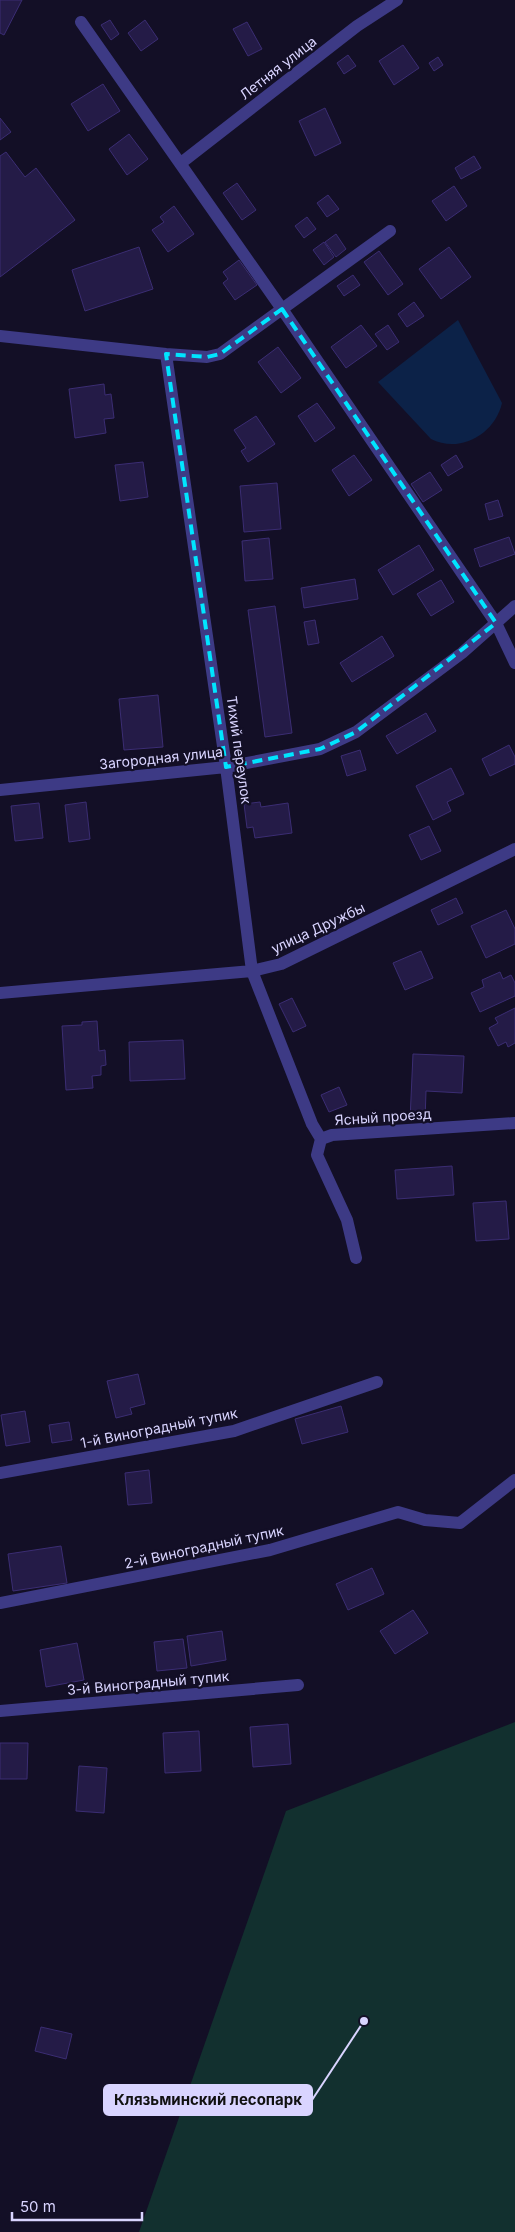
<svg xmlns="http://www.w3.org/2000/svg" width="515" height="2232" font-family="Inter,sans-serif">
<rect width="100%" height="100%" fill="#130f26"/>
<path fill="#12302f" d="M515 1722V2232H139L286 1811Z"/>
<path fill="#0c2248" d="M458 320 502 403C495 434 460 454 431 439L378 382Z"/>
<path fill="#241b47" stroke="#3b2d73" d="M0 0H22L4 35 0 33Z
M110 20 119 34 111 40 101 25Z
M145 20 158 39 141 51 128 33Z
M247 22 262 49 248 56 233 29Z
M403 45 419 68 394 85 379 61Z
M348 55 356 66 344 74 337 63Z
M438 57 443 65 434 71 429 63Z
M103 84 120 111 88 131 71 104Z
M325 108 341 143 315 156 299 121Z
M0 118 11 132 0 140Z
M129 134 148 159 127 175 109 149Z
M6 152 25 177 36 168 75 220 0 277V156Z
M474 156 481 168 461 179 455 168Z
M237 183 256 210 242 220 223 193Z
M454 186 467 206 446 221 432 201Z
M328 195 339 209 327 217 317 203Z
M174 206 194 234 168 252 152 230 164 222 160 217Z
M307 217 316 229 304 238 295 226Z
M336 234 346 249 336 257 325 242Z
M324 242 334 257 324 265 313 250Z
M139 247 153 289 85 311 72 270Z
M449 247 471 277 441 299 419 269Z
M379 251 403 284 388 295 364 262Z
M239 260 257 285 235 300 223 283 228 279 223 272Z
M353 275 360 285 344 296 337 286Z
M414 302 424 316 407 327 398 314Z
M361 325 377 346 346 368 331 347Z
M388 325 399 342 387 350 375 334Z
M278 347 301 378 281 393 258 362Z
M104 384 105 395 111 394 114 418 104 419 106 433 75 438 69 389Z
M317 403 335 428 315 442 298 416Z
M256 416 275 444 248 462 241 451 246 448 234 430Z
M354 455 372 480 349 496 332 470Z
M456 455 463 467 448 476 441 465Z
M143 462 148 497 120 501 115 465Z
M430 472 442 490 423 502 411 484Z
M277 483 281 529 244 532 240 486Z
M498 500 503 516 489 520 485 504Z
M509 537 515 554 480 567 474 549Z
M269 538 273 579 245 581 242 541Z
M419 545 434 570 393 595 378 570Z
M355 579 358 599 304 608 301 588Z
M441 580 454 602 431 616 417 594Z
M275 606 292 733 265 737 248 610Z
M315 620 319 643 308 645 304 622Z
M382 636 394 656 352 682 340 663Z
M158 695 163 747 124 750 119 699Z
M426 713 436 731 397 754 386 736Z
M509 745 515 757V764L490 776 482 759Z
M360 750 366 770 347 776 341 756Z
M451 768 464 794 447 802 451 811 433 820 416 786Z
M86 802 90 839 69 842 65 805Z
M260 802 261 807 288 803 292 833 255 838 253 827 247 828 244 804Z
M39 803 43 838 15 841 11 806Z
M429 826 441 851 421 860 409 835Z
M456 898 463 913 438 925 431 910Z
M506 910 515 929V944L486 958 471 926Z
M421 951 433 978 405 990 393 963Z
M500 972 503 979 511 975 515 983V996L480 1012 471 993 484 987 482 980Z
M292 998 306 1026 293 1032 279 1004Z
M515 1008V1043L508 1047 506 1042 498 1046 489 1028 498 1023 495 1018Z
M97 1021 99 1051 105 1050 106 1065 101 1066V1075L92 1076 93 1088 66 1090 62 1026 82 1025V1022Z
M183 1040 185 1079 130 1081 129 1042Z
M413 1054 464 1056 462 1093 426 1091 425 1121 410 1120Z
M339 1087 347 1105 329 1112 321 1095Z
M452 1166 454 1195 397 1199 395 1170Z
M506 1201 509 1239 476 1241 473 1203Z
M138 1374 145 1404 130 1408 132 1414 116 1418 107 1381Z
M341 1406 348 1432 302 1444 295 1419Z
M25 1411 30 1442 6 1446 1 1415Z
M69 1422 72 1440 52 1443 49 1425Z
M149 1470 152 1503 128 1505 125 1473Z
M61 1546 67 1583 13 1591 8 1554Z
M372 1568 384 1594 348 1610 336 1584Z
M413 1610 428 1633 395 1654 380 1631Z
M222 1631 226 1660 191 1666 187 1636Z
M183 1639 187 1668 157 1671 154 1642Z
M77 1643 84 1680 46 1687 40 1650Z
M288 1724 291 1764 253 1767 250 1727Z
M199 1731 201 1771 165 1773 163 1733Z
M0 1743H28L27 1779H0Z
M79 1766 107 1768 104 1813 76 1811Z
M41 2027 72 2034 66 2059 35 2051Z"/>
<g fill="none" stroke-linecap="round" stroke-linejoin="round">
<path stroke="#3d3a85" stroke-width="12" d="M81 22 282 309 496 623 515 663
M181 163 357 26 397 0
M0 336 166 354 207 357 220 354 390 231
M166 354 226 767 252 971 312 1124 321 1139
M0 790 226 767 320 749 356 732 462 653 515 606
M0 993 252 971 281 964 515 849
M356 1258 347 1220 317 1155 321 1139 332 1135 515 1123
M0 1473 234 1431 377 1382
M0 1603 270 1550 398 1512 425 1520 460 1523 515 1480
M0 1711 298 1685"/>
</g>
<path fill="none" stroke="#00e5ff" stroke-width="4" stroke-dasharray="10 6" stroke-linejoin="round" d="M282 309 496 623 356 732 320 749 226 767 166 354 207 357 220 354Z"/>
<g text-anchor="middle" stroke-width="4.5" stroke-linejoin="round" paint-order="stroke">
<g font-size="14" fill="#d9d4ff" stroke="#130f26">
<text transform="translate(278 68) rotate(-38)" y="5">Летняя улица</text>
<text transform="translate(239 750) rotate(82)" y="5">Тихий переулок</text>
<text transform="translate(161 758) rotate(-6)" y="5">Загородная улица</text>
<text transform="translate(318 928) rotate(-25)" y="5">улица Дружбы</text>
<text transform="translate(383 1117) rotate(-4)" y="5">Ясный проезд</text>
<text transform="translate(159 1428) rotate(-11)" y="5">1-й Виноградный тупик</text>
<text transform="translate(204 1547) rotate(-12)" y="5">2-й Виноградный тупик</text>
<text transform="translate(148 1683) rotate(-5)" y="5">3-й Виноградный тупик</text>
</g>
</g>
<path fill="none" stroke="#d9d4ff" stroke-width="2" d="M364 2021L312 2100"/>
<circle fill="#d9d4ff" stroke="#130f26" stroke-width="2" cx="364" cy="2021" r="5"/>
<rect fill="#d9d4ff" stroke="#d9d4ff" stroke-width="2" x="104" y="2085" width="208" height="30" rx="5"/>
<g font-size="15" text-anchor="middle" font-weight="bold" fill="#111">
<text x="208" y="2105">Клязьминский лесопарк</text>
</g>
<path d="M12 2212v8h130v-8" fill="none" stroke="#d9d4ff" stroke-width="2.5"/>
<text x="20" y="2212" font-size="15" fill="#d9d4ff" stroke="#130f26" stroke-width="4" paint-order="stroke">50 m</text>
</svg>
